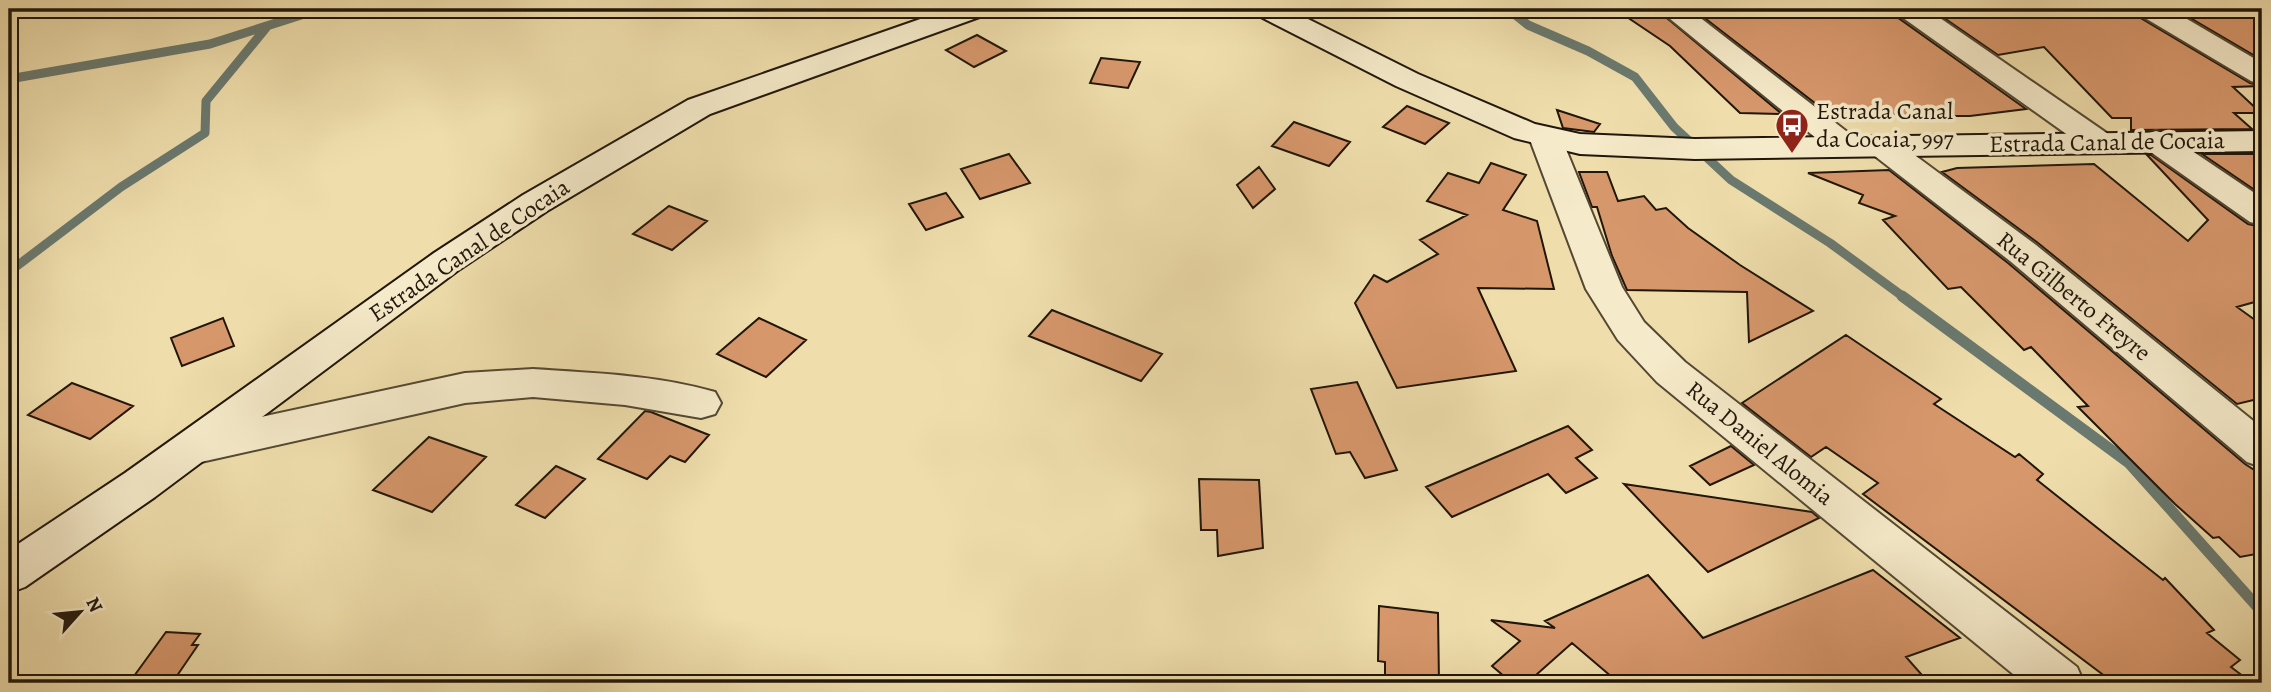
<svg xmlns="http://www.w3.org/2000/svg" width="2271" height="692" font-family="Alegreya,serif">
<rect width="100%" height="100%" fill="#efdeac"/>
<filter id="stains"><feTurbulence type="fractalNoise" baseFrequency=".00286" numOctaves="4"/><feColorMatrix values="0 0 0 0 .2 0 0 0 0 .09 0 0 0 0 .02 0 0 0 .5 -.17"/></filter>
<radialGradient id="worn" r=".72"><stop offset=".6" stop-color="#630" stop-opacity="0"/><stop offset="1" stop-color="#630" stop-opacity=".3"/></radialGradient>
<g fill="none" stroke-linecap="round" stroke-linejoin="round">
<path stroke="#6a796f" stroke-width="9" d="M1508 9 1528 25 1588 51 1635 77 1674 127 1731 180 1830 243 1905 298
M9 79 210 44 320 9
M9 272 121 187 205 133 206 101 266 28"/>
<path stroke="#6a796f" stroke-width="11" d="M1902 296 2129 463 2262 612"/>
</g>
<path fill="#d6976b" stroke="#20160b" stroke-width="2" d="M1615 9H1656L1782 114 1740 113 1670 46Z
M1693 9H1892L1897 17 2026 109 1970 116H1913L1908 112 1906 115 1829 114Z
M1931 9H2133L2139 17 2250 83 2262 86 2233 87 2261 113H2234L2252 129 2131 130V118H2112L2044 47 1998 55Z
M2175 9H2262V60Z
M977 35 1006 51 974 67 946 50Z
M1101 58 1140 62 1128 88 1090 83Z
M1407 106 1449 123 1425 144 1383 127Z
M1557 110 1600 124 1594 132 1563 128Z
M1294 122 1350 142 1329 166 1272 146Z
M1009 154 1030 183 980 199 961 169Z
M2202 154H2262V195Z
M2147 155H2151L2248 224 2262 227V300L2237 307 2262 325V398L2237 404 2038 243 1942 172 1957 168 2094 164 2188 241 2208 220Z
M1491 163 1526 175 1503 210 1537 221 1554 289 1478 288 1516 371 1397 388 1355 303 1374 275 1387 282 1438 254 1420 240 1467 215 1427 201 1448 173 1479 183Z
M1259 167 1275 189 1253 208 1237 185Z
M1889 170 2008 263 2245 464 2262 475V553L2240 557 2219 537 2213 538 2175 504 2078 407 2088 406 2031 347 2024 350 1961 287 1948 289 1883 220 1895 216 1859 203 1863 195 1808 173Z
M1579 172H1607L1618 201 1644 196 1656 210 1666 208 1688 228 1740 265 1813 311 1749 342 1747 292 1627 290 1612 256 1597 207H1592Z
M946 193 963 217 926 230 909 204Z
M669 206 707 221 672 250 633 234Z
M1052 310 1162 354 1141 381 1029 336Z
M223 318 234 346 182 366 171 338Z
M759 318 806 340 766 377 717 354Z
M1846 335 1941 399 1934 404 2015 457 2019 454 2043 474 2037 480 2163 580 2165 578 2214 630 2207 633 2240 660 2231 667 2252 683H2114L1863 494 1878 483 1826 447 1811 457 1742 403Z
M1357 382 1397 470 1365 478 1350 452 1336 454 1311 389Z
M72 383 133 406 90 439 28 415Z
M645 411 651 412 709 435 685 462 670 456 647 479 598 459Z
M1568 426 1592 450 1576 458 1597 478 1566 493 1548 474 1452 517 1426 487Z
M429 437 486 457 432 512 373 490Z
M1731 446 1754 465 1710 485 1690 466Z
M556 466 585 479 545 518 516 505Z
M1199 479 1259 480 1263 548 1218 556 1217 530H1201Z
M1624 484 1812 512 1819 518 1708 572Z
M1873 570 1960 638 1906 657 1929 683H1619L1572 643 1527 683H1512L1492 666 1520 641 1491 620 1555 628 1545 621 1648 575 1703 638Z
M1379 606 1438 613 1439 683H1385V662L1378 661Z
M166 632 200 634 192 645H198L172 683H129Z"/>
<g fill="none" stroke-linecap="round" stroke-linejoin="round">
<defs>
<path id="street" d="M1658 9H1689L1855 138 1860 145 1855 152 1844 155 1833 152Z
M1895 9H1927L2108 134 2113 141 2108 148 2097 151 2086 148 1899 15Z
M2136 9H2170L2262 63V84L2251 81 2140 15Z
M1545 127 1556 130 1561 137 1622 287 1644 322 1685 362 2077 667 2084 683H2024L1657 382 1618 340 1586 289 1529 137 1534 130Z
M2156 131 2167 134 2262 198V225L2250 222 2145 148 2140 141 2145 134Z
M1882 136 1893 139 2036 245 2262 428V467L2247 462 2010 261 1871 153 1866 146 1871 139Z
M533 369C593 373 657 375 715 392L721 403 715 414 701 418 625 405 533 397 465 403 192 464 177 459 171 448 177 437 192 432 465 373Z"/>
<path id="secondary" d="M949 9H989L985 15 710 114 547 211 460 269 155 497 25 587 9 593V550L125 473 434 253 523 195 688 100Z
M1253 9H1288L1418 74 1535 124 1580 134 1695 139 2262 131V151L1695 159 1580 154 1514 138 1396 86 1257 15Z"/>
</defs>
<use href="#street" stroke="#544833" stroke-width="4"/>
<use href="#secondary" stroke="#20160b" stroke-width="4"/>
<use href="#street" fill="#f5eac9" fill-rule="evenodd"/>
<use href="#secondary" fill="#f5eac9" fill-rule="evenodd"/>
</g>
<defs>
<symbol id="bus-pin" viewBox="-11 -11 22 30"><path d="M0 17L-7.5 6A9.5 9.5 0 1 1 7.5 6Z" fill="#8f2418" stroke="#f5eac9"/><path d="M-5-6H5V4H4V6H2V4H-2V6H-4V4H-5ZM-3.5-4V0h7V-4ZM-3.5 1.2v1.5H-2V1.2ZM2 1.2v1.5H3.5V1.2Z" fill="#fff"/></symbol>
</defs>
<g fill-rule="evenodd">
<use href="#bus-pin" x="1773" y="106" width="38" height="52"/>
</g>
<g text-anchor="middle" stroke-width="7" stroke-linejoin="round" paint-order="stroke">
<g font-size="24" fill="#20160b" stroke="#f5eac9" text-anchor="start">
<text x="1816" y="119">Estrada Canal<tspan x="1816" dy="28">da Cocaia, 997</tspan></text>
</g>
<g font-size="24" fill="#20160b" stroke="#f5eac9">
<text transform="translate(2107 142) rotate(-1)" y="8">Estrada Canal de Cocaia</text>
<text transform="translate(469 250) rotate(-34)" y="8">Estrada Canal de Cocaia</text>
<text transform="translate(2074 296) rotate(39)" y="8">Rua Gilberto Freyre</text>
<text transform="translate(1760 443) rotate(39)" y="8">Rua Daniel Alomia</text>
</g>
</g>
<rect width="2271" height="692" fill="none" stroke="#efdeac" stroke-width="35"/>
<rect x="10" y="10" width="2250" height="671" fill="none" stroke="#20160b" stroke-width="3.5"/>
<rect x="18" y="18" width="2236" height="657" fill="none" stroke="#20160b" stroke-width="2"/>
<g transform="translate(80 612) rotate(63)" stroke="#f5eac9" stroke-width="5" paint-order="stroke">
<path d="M0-5L12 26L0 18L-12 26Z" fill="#20160b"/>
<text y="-10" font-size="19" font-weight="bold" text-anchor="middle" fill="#20160b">N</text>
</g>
<rect width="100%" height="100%" filter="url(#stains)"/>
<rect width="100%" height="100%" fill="url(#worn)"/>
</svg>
